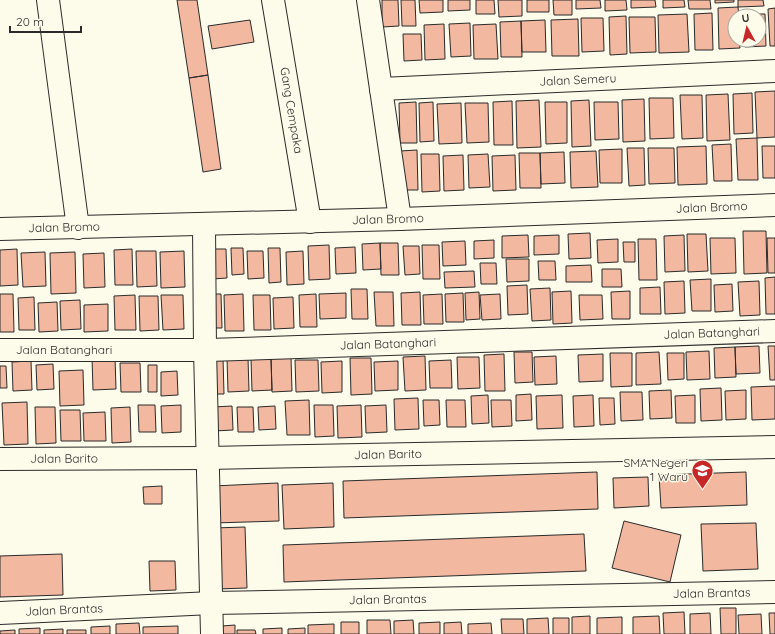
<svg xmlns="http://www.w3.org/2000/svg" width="775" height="634" font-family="Quicksand,sans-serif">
<rect width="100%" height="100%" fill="#fdfbea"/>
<path fill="#f2b8a0" stroke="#2b2b2b" d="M177 0H197L208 75 189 78Z
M382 0H398L399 26 382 27Z
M401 0H415L416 26H402Z
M419 0H443V12L420 13Z
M448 0H470V10L448 11Z
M476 0H494L495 14H476Z
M498 0H522V16L499 17Z
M527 0H549V12H527Z
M553 0H572V15H554Z
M576 0H600L601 8 576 9Z
M605 0H626L627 10 605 11Z
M631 0H655L656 7 631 8Z
M663 0H684L685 7 663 8Z
M688 0H710L711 9H689Z
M715 0H734V2L715 3Z
M738 0H763L764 6 738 7Z
M738 7 739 16H735V40H739L740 48 719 49 718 8Z
M775 8V46H770L768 9Z
M712 13 713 50H695L694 14Z
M687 14 689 52 659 53 658 15Z
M744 14H765L766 46 745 47 744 40H759V16H744Z
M626 16 627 54 610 55 609 17Z
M629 17H655L656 52 630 53Z
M581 18H603L604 51 582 52Z
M578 19 579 56H552L551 20Z
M250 20 254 42 212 49 208 26Z
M545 20 546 52H522L521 21Z
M521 21 522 57H501L500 22Z
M470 23 471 56 451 57 449 24Z
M444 24 445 59 425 60 424 25Z
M496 24 498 59H474L473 25Z
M403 34H421L422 60 404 61Z
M208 75 221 169 203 172 189 78Z
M775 91V137L757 138 755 92Z
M752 93 753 133 734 134 733 94Z
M728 94 730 140 707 141 706 95Z
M680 95H702L703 138 682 139Z
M649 98H673L674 138 650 139Z
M644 99 645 141 623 142 622 100Z
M539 100 541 147 517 148 516 101Z
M589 100 591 146 572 147 571 101Z
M512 101 513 145H494L493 102Z
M416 102 417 143H400L399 103Z
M433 102 434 141 420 142 419 103Z
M545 102H567V143L546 144Z
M594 102H618L619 139 595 140Z
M461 103 462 143 439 144 437 104Z
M465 103H488L489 142 467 143Z
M757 138 758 180H738L736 139Z
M731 144 732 181H714L712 145Z
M706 146 707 184 678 185 677 147Z
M762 146H775V178H763Z
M627 148H644L645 185 629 186Z
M648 148H674L675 183 649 184Z
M622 149V183H600L599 150Z
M417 150 418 190H401L400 151Z
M596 151 598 187 571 188 570 152Z
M564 152 565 183 541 184 540 153Z
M519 153H540L541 188H520Z
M421 154H439L440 191 422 192Z
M488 154 490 187 469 188 468 155Z
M463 155 464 190 444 191 443 156Z
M515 155 516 190 493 191 492 156Z
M743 231H766L767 273 744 274Z
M590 233 591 258 569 259 568 234Z
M687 234H706L708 271 688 272Z
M528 235 529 257 502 258V236Z
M559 235V254L534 255V236Z
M684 235 685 271 665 272 664 236Z
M710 238H735L736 273 711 274Z
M767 238H775V273H768Z
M618 239V262L598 263 597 240Z
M638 239H656L657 280H639Z
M494 240V258L474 259V241Z
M465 241 466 265 443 266 442 242Z
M623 242H635V262H624Z
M380 243H398L399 275H381Z
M380 243 381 269 363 270 362 244Z
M329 245 330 279 309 280 308 246Z
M422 245H439L440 279H423Z
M403 246H419L420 274 405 275Z
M355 247 356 273 336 274 335 248Z
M231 248H243L244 274 232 275Z
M268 248H280L281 282 269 283Z
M17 249 18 285 0 286V250Z
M132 249 133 285H115L114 250Z
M211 249H226L227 278 212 279Z
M136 251H156L157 286 137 287Z
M184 251 185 287 161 288 160 252Z
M247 251H263L264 278 248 279Z
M303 251 304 284 287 285 286 252Z
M45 252 46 286 23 287 21 253Z
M75 252 76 293 51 294 50 253Z
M104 253 105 287 84 288 83 254Z
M506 259H529V281L507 282Z
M538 261H555L556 280H539Z
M480 263H496L497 284H481Z
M591 265 592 282H566V266Z
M602 269H621L622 287H602Z
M474 271 475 287 445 288 444 272Z
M775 277V314H766L765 278Z
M711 279V311H692L690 280Z
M684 281 685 313 665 314 664 282Z
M759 281 760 315 740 316 738 282Z
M732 284 733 311 715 312 714 285Z
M527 285 528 314 508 315 507 286Z
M660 287 661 314H640V288Z
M550 288 551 320 532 321 530 289Z
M351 289H367L368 319H352Z
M571 291 572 323 553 324 552 292Z
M630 291V319H612L611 292Z
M374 292H393L394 326H376Z
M420 292 421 325H402L401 293Z
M479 292 480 319 466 320 465 293Z
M346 293V318L320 319 319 294Z
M463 293 464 322H446L445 294Z
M0 294H13L14 332H0Z
M208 294H221L222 328H209Z
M243 294 244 331H225L224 295Z
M316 294 317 327H300L299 295Z
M442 294 443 324H424L423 295Z
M500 294 501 319 482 320 480 295Z
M135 295 136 330H115L114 296Z
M161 295H183L184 329 163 330Z
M253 295H270L271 330H254Z
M579 295H602L603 319 580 320Z
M139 296H158L159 330 140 331Z
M34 297 35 330H19L18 298Z
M293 297 294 328 274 329 273 298Z
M80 300 81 329 61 330 60 301Z
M57 302 58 331 39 332 38 303Z
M108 304V331L84 332V305Z
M759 346 760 373 736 374 735 347Z
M768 346H775V380H770Z
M735 347 736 377 715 378 714 348Z
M709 351 710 379 687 380 686 352Z
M514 352H532L533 382 515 383Z
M659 352 661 384 636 385V353Z
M610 353H632V386L611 387Z
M667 353H684V379L668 380Z
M504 354 505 391H485L484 355Z
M603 354V381L579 382 578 355Z
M425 356 426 390 405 391 403 357Z
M556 356 557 384 535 385 534 357Z
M115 357 116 389 93 390 92 358Z
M291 357 292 391 272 392 271 358Z
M457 357H479L480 388 458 389Z
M211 358H223L224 394H212Z
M227 358H248L249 391 228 392Z
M271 358 272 390 252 391 251 359Z
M350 358H371L372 394 351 395Z
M295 360H318L319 391 296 392Z
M451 360 452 388H430L429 361Z
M31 361 32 390 13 391 12 362Z
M342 361V392L322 393 321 362Z
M398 361V390L375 391 374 362Z
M120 363H140L141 392H121Z
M53 364 54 389 37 390 36 365Z
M148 365H157V392H148Z
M0 366H6L7 388H0Z
M83 370 84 405 60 406 59 371Z
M177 371 178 395 161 396V372Z
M775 386V419L752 420 751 387Z
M721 388 722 420 701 421 700 389Z
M671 390 672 418 650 419 649 391Z
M746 390V419L726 420 725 391Z
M620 392H642L643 420 621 421Z
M531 394 532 420 516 421V395Z
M488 395 489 423 472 424 471 396Z
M562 395 563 428 537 429 536 396Z
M593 395 594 426 574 427 573 396Z
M695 395V423H676L675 396Z
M418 398 419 429 395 430 394 399Z
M599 398H614L615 424 600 425Z
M309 400 310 435H287L285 401Z
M423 400H439L440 425 424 426Z
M446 400H465L466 427H447Z
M491 400H511L512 426 492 427Z
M27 402 28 444 4 445 2 403Z
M138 405H155L156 432H139Z
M181 405V432L162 433 161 406Z
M314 405H333L334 436 315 437Z
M361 405 362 437 338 438 337 406Z
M386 405 387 432 366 433 365 406Z
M232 406 233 430 214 431 213 407Z
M275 406 276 429 259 430 258 407Z
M35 407H55L56 443 36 444Z
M130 407 131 442 112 443 111 408Z
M237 407H253L254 432H238Z
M60 410H80L81 441H61Z
M105 412 106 441H84L83 413Z
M597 472 598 509 344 518 343 481Z
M746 472 747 505 661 508 659 475Z
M648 477 649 506 614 508 613 478Z
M278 483 279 521 214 523 213 486Z
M333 483 334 527 284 529 282 485Z
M162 486V504H144L143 487Z
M624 521 681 535 670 582 612 568Z
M756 523 758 569 703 571 701 524Z
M245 527 247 588 216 589 213 528Z
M584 534 586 571 284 582 283 545Z
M62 554 63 595 0 597V556Z
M149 561H175L176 590 150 591Z
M720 608H736V634H721Z
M684 612 685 634H664L663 613Z
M710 613 711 634H690V614Z
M769 613H775V634H770Z
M761 614 762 634H739L738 615Z
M590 616V634H572V617Z
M659 616 660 634H633V617Z
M622 617V634H597V618Z
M548 618 549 634H527V619Z
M553 618H569V634H553Z
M501 619H523L524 634H502Z
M367 620H390L391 634H367Z
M413 620 414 634H394V621Z
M341 622H359V634H341Z
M440 622V634H419V623Z
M461 622 462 634H444V623Z
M139 623 140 634H116V624Z
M491 623 492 634H468V624Z
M334 624V634H308V625Z
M235 625V634H222V626Z
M110 626V634H91V627Z
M178 626V634H143V627Z
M40 628V634H19V629Z
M282 628V634H263V629Z
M305 628V634H288V629Z
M63 629V634H44V630Z
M15 630V634H0V631Z
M67 630H86V634H67Z
M237 630H255L256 634H237Z"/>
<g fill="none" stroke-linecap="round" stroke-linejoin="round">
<defs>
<g id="minor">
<path d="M48 0 78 228"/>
<path id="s1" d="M273 0 310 222"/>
<path d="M368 0 400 219"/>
<path id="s2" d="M381 89 775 71"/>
<path d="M204 225 205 350 212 634"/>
<path id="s3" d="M0 229 400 219 775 205"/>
<path id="s4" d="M0 350H208L775 331"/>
<path id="s5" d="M0 459 208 458 775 447"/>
<path id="s6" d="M0 613 212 603 775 592"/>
</g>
</defs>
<use href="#minor" stroke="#2b2b2b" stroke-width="24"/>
<use href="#minor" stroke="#fdfbea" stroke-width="22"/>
</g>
<defs>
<symbol id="school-pin" viewBox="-11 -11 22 30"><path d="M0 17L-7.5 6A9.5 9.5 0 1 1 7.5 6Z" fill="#c62828" stroke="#fdfbea"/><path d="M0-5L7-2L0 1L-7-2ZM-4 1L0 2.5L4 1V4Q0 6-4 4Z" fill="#fff"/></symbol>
</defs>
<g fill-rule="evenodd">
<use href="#school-pin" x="690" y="458" width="25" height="34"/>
</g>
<g text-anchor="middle" stroke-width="3" stroke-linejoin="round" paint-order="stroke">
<g font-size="12" fill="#2b2b2b" stroke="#fdfbea">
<text dy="4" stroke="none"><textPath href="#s2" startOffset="197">Jalan Semeru</textPath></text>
<text dy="4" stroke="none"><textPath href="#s1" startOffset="112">Gang Cempaka</textPath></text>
<text dy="4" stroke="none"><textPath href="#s3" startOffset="712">Jalan Bromo</textPath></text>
<text dy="4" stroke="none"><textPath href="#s3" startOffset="388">Jalan Bromo</textPath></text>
<text dy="4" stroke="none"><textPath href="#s3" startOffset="64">Jalan Bromo</textPath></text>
<text dy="4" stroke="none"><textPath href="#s4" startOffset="712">Jalan Batanghari</textPath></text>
<text dy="4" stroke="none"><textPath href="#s4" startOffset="388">Jalan Batanghari</textPath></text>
<text dy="4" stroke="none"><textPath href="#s4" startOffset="64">Jalan Batanghari</textPath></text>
<text dy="4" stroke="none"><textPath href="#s5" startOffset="388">Jalan Barito</textPath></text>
<text dy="4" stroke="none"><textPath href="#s5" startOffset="64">Jalan Barito</textPath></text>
<text dy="4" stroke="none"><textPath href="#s6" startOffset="712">Jalan Brantas</textPath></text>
<text dy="4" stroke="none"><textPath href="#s6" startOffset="388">Jalan Brantas</textPath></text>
<text dy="4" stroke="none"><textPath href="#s6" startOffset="64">Jalan Brantas</textPath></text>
</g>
<g font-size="12" fill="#2b2b2b" stroke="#fdfbea" text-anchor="end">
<text x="688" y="467">SMA Negeri<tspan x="688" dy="14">1 Waru</tspan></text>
</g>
</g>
<g transform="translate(747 28) rotate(352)"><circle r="19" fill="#fdfbea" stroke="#a9a89e"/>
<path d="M0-3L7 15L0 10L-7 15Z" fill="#c62828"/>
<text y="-6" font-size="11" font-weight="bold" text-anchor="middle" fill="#2b2b2b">U</text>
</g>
<path d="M10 26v6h71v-6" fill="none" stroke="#2b2b2b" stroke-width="2"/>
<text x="16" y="26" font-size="12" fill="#2b2b2b" stroke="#fdfbea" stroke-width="3" paint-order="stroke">20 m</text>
</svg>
